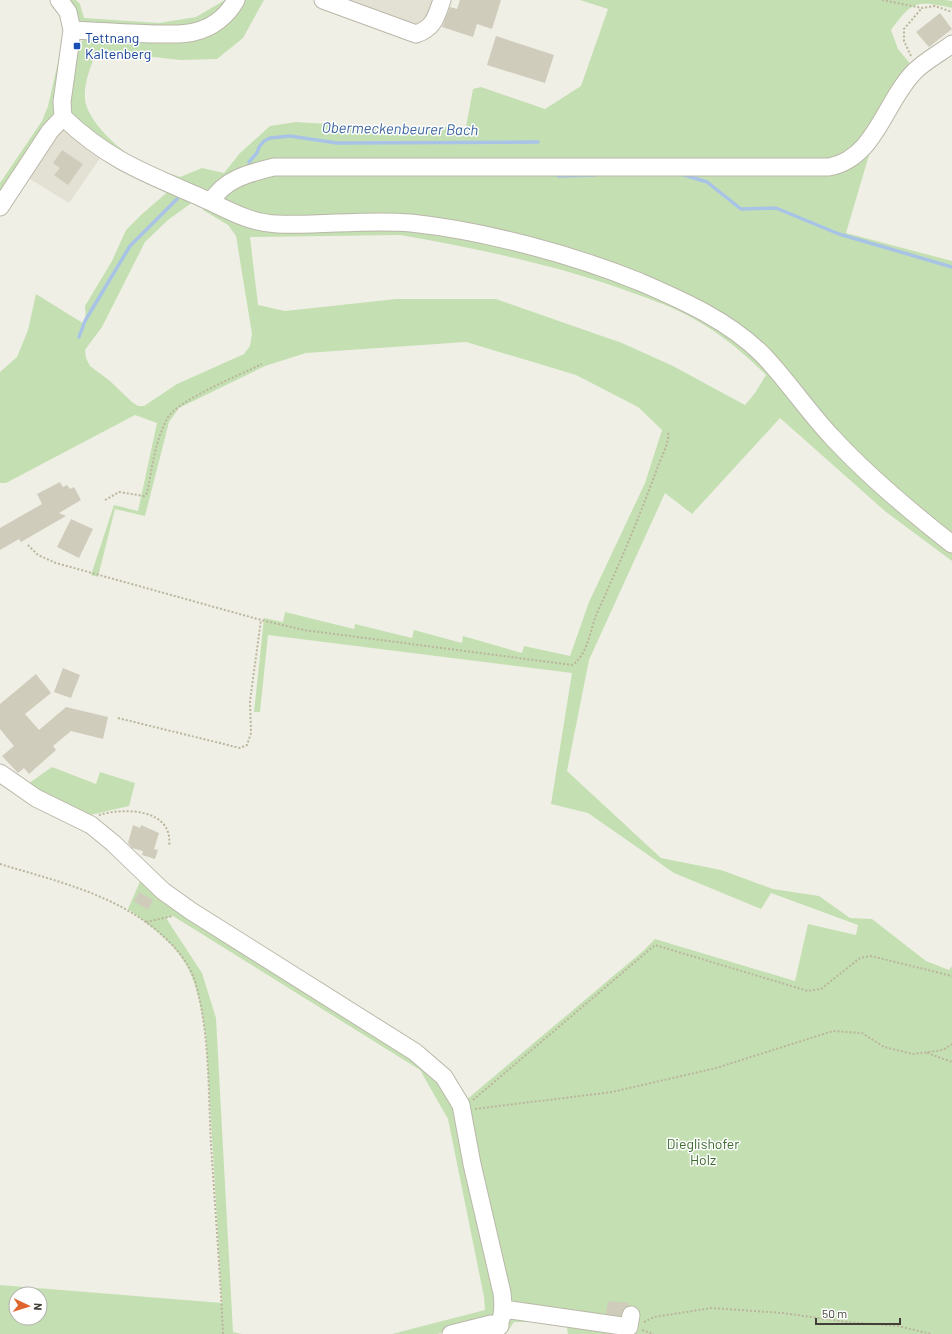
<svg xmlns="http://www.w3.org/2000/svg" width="952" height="1334" font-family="Barlow,sans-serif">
<rect width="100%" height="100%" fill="#f0efe5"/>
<path fill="#e3e1d4" d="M323 0H442L426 31Z
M64 129 103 154 69 203 25 176 59 131Z"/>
<path fill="#c4e0b3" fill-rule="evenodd" d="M65 0H76L80 4 84 18 159 23 196 17 225 0H232L197 27 85 24 79 20Z
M240 0H264L243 38 217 59 180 60 110 52 94 58C89 71 84 85 85 99 87 121 118 148 135 159 148 167 166 172 180 177L202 168 224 173 240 153 270 126 296 122 362 126 466 127 473 89 481 87 545 109 581 86 608 9 580 0H945L952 1V8C916 0 912 1 891 30L898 49 912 66 873 129 840 159 555 162 225 178 201 194 129 162 72 119 67 94 76 47 80 42 90 37H182Z
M61 49 54 116 0 200V183L42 121 48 106Z
M872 145 846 233 952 261V539L915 511 715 312 495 233 264 218 224 201V195L261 174 839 172Z
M171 189 197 199 168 220 145 242 102 327 85 350 86 358 90 366 110 381 132 402 138 406H144L177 384 244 354 250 346 252 334 236 236 228 225 203 210V205L247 223 386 225 522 249 641 286 739 339 952 550V561L886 512 780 418 692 514 665 493 589 660 567 771 661 858 721 870 773 889 819 896 850 918 872 919 926 961 949 970 952 966V1334H568L566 1322H514L506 1334H498L506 1319 465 1101 643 951 655 939 795 981 808 924 856 935 858 925 771 893 761 909 674 873 588 813 551 804 572 673 268 635 260 712H254L264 618 283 622 285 612 354 629 355 624 412 638 414 630 462 643 463 636 522 653 524 646 570 656 589 602 645 483 662 430 638 407 576 375 466 342 306 353 265 366 179 408 169 422 145 516 115 509 98 577 91 575 114 505 138 511 157 423 135 415 6 483H0V372L17 357 28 330 36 294 86 325 85 306 112 261 126 230 142 214ZM400 235C479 249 558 265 633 293 653 300 675 308 694 319 721 334 744 353 766 375L755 393 745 405 673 366 622 343 496 299H396L285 311 258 305 250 237Z
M52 767 96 784 100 772 135 783 129 806 86 816 25 786Z
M142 877 418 1058 451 1094 500 1299 493 1320 437 1334H392L485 1310 484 1297 448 1119 420 1070 173 916 166 918 202 973 216 1018 233 1332 242 1334H0V1285L222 1303 206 1038C196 967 186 951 128 909ZM16 1294H40V1318H16Z"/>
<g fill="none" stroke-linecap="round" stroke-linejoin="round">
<path stroke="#a8c3e6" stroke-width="3.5" d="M249 162 257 153 259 147 264 141 270 138 290 136 337 143 538 142
M684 175 707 182 741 209 776 208 839 234 952 267
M558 176 594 175
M79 337 85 321 130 246 177 199"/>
</g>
<path fill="#d0ccbc" d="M460 0H501L492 29 477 24 473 37 442 27 450 7 457 9Z
M940 13 952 29 929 47 916 32Z
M496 36 554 55 545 83 487 65Z
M62 150 83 164 68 185 54 175 60 168 53 163Z
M60 482 63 487 67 485 70 489 74 487 81 500 59 513 66 516 21 542 19 539 0 550V528L42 504 37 494Z
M71 519 93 529 79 558 57 547Z
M63 668 80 675 71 698 54 692Z
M36 674 51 693 25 714 39 730 66 707 108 717 103 739 71 731 53 746 56 750 29 774 24 768 18 773 2 756 14 746 0 729V704Z
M133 825 140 828 141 825 159 833 154 849 158 850 155 859 142 855 143 851 132 848 128 843Z
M139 892 153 900 148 910 134 901Z
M608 1301 629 1303V1305L623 1309 621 1316 606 1314Z"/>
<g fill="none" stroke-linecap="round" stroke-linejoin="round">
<defs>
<path id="minor" d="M59 0 68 12 72 30 62 102 63 117C108 160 145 173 200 197 225 208 248 223 277 224 321 226 366 219 411 223 485 231 571 254 640 282 684 301 729 321 763 355 788 381 808 412 833 438 869 477 911 512 952 544
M323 0 416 34C434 28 436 17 442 0
M72 30C101 31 131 34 160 34 171 34 183 35 194 32 212 28 227 16 236 0
M211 202C224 179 249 173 274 167H829C876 158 884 102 915 71 925 61 940 53 952 44
M0 207 50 131 63 117
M0 773 36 798 91 825 113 843 163 891 191 911 415 1052 444 1077 461 1105 472 1164 502 1293C504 1309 503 1320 494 1334
M504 1309 629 1327 631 1315
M451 1334 491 1324 500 1326"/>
</defs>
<use href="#minor" stroke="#bab7a9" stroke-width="19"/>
<path stroke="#bab59c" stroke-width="2" stroke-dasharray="2 2" stroke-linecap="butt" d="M882 0 922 8 935 6 952 12
M911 56 904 41V29L922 8
M105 500 119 492 144 496 147 493C152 469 155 441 167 419 175 401 242 374 262 364
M28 545 38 555 56 563 261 620 304 630 572 665C588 655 590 629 597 613 619 565 640 516 658 466 662 456 670 441 668 431
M118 718 240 748 247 745 251 733 250 701 261 620
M99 815C125 807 174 809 169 846
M0 864C62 883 129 897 175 948 183 957 191 969 195 981 210 1033 208 1090 211 1144 215 1207 220 1270 223 1334
M146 922 173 916
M927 1053 952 1062
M473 1100 655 945 808 991 821 989 860 958 871 956 952 976
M475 1109 612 1092 716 1068 833 1031 862 1033 884 1047 913 1054 943 1050 952 1044
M644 1322 654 1317 712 1308 783 1313 847 1322 898 1326 931 1334
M642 1330 654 1334"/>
<use href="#minor" stroke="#fff" stroke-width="17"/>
</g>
<rect fill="#1a4fb4" stroke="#fff" stroke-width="1.5" x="73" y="42" width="8" height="8" rx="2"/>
<g text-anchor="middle" stroke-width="3" stroke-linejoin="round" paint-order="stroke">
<g font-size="14" fill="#164399" stroke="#fff" text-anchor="start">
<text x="85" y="43">Tettnang<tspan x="85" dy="16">Kaltenberg</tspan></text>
</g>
<g font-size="14" fill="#3d6c31" stroke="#fff">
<text x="703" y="1149">Dieglishofer<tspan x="703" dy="16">Holz</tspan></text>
</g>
<g font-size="15" font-style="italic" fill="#3d66a0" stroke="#fff">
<text transform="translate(400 129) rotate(1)" y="5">Obermeckenbeurer Bach</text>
</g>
</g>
<g transform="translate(28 1306) rotate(94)"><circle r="19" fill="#ffffff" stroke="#b3b2af"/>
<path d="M0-3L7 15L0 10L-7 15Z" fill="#df652d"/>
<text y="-6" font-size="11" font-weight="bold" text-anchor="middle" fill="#423f36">N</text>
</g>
<path d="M816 1318v6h84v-6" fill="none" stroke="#423f36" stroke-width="2"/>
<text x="822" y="1318" font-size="12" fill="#423f36" stroke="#ffffff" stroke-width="3" paint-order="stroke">50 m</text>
</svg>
